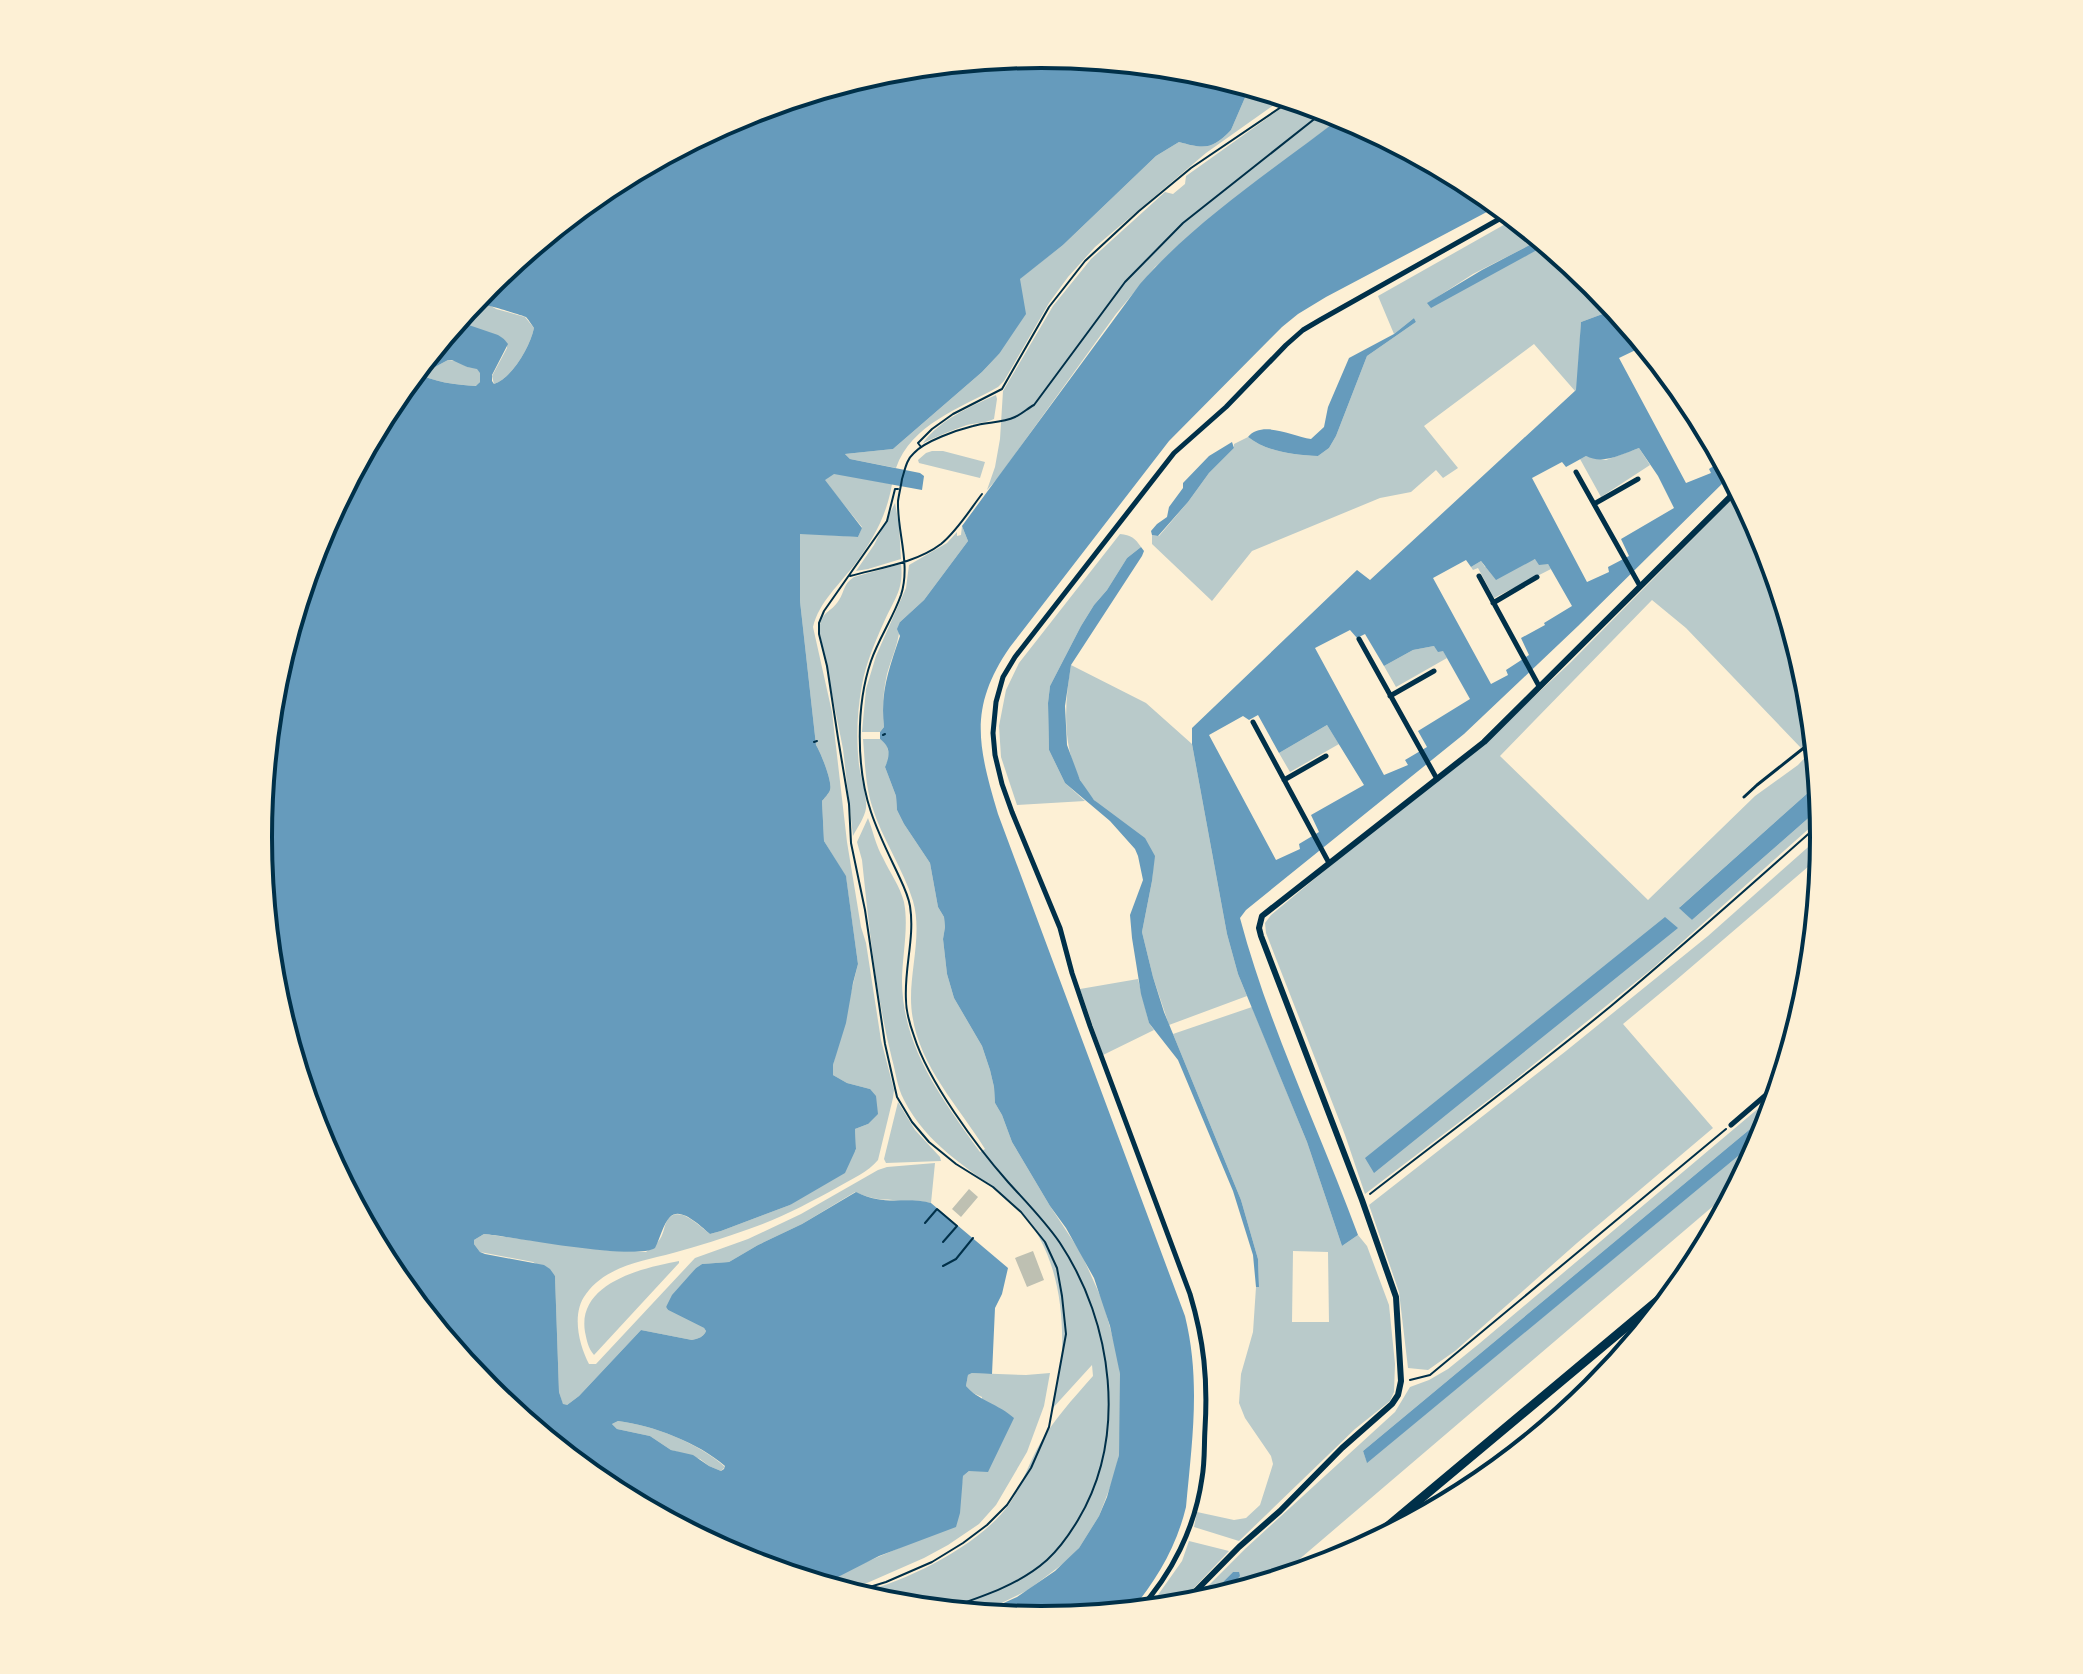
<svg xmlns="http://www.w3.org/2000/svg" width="2083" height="1674" font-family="Inter,sans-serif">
<rect width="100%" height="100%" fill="#fdf0d5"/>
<path fill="#b9caca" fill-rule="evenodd" d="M1250 86 1285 97 1206 153 1095 247 1068 277 1049 303 1004 381 998 387C961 408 911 424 896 468L850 459 845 454 893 449 982 372 999 354 1019 279 1063 245 1156 156 1179 142C1204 149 1212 150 1231 130Z
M1294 99 1344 115 1225 207 1155 267 1116 314 997 479 987 490 995 467 1000 439 1003 391 1053 306 1091 259 1165 192 1173 194 1185 184 1186 176Z
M1516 218 1533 232 1538 241 1473 274 1428 303 1486 276 1548 244 1595 284 1616 309 1581 322 1577 390 1575 391 1534 344 1424 426 1458 468 1443 478 1436 470 1411 492 1380 498 1252 551 1212 601 1152 544V535L1159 536 1188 502 1209 473 1234 448V444L1248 437C1267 452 1295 455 1318 456L1329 448 1336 436 1367 356 1416 322 1414 318 1394 334 1378 296Z
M473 302 486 303 496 309 525 317 534 328C530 347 512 378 494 384L492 376 507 348V344L504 339 457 321Z
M448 360 457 361 467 367 477 368 480 372V382L477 386C457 385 432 382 415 372L419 367H435Z
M996 395 997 399 994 419C986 423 976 423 967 425 952 430 938 436 923 443 940 420 969 407 996 395Z
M1639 448 1650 465 1601 497 1580 459 1586 456 1606 460Z
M932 451H943L985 462 980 478 919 463 918 460 926 453Z
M834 473 892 484C887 515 873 540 855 564 840 584 819 602 813 627L832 712 847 842 861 927 866 943 881 1040 894 1090 893 1098 878 1160C868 1172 852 1179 838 1187 809 1203 781 1218 749 1229 724 1238 699 1246 673 1253 643 1261 606 1266 586 1294 571 1313 579 1345 589 1364H596L695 1258 748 1239 801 1214 878 1170 887 1167 935 1163 931 1203C903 1196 886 1206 855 1192L802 1224 758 1245 729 1262 702 1264 696 1268 666 1307 668 1310 704 1328 706 1331C704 1337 697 1339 692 1340L641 1330 579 1396 567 1405H563L559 1392 555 1276 533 1262 480 1252 474 1244V1240L484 1234 612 1251 646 1252C651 1248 657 1244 660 1239 664 1233 664 1226 667 1221 678 1203 699 1226 710 1234L721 1231 790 1205 856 1150 855 1129 868 1124 870 1089 847 1083 833 1075V1065L858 964 846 877 824 841 822 801C823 800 830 792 830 790 833 783 821 753 816 745L800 601V533L858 537 862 527 824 480Z
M1740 491 1765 538 1810 685 1814 734 1801 748 1686 628 1652 600 1500 756 1648 900 1755 796 1798 765 1816 746 1819 783 1680 907 1692 920 1821 807 1822 817 1653 968 1512 1082 1365 1194 1345 1135 1266 933 1265 923 1271 915 1376 828 1491 737 1570 663Z
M895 503 899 525 901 559 868 569 856 571 874 545Z
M962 526 968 541 924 600 900 622C900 641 892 656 887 674 883 692 882 709 884 727L880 732H862L866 689 876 656 906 588 909 565 947 543 957 532V536L961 535Z
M1120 534C1131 535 1135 538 1141 547L1127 558 1107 590 1094 605 1081 626 1050 686 1048 703 1049 750 1065 783 1085 801 1017 805 1001 757 999 726 1006 690 1019 663Z
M1536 559 1548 564 1551 569 1494 598 1478 568 1473 570 1471 567 1481 561 1485 567Z
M901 564C904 590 894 599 884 622 875 642 866 663 862 685 857 712 856 738 859 765 861 779 867 795 866 808 865 817 857 828 853 836L843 749 819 629C823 609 830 614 839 600 845 591 843 584 854 577Z
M1434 646 1443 650 1447 658 1396 687 1384 666 1413 650Z
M1071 665 1146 703 1192 744 1227 934 1238 974 1247 996 1169 1025 1153 977 1142 932 1152 881 1154 856C1135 838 1112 821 1095 801 1061 764 1063 711 1071 665Z
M1327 725 1339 744 1290 772 1279 753Z
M863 739H880L886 743 890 757 885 767 896 796 897 810 904 824 930 863 938 907 944 917 945 927 943 939 947 974 954 998 982 1046 990 1070 994 1087 995 1103 1002 1115 1012 1142 1050 1206 1081 1253 1103 1302 1117 1353 1120 1374V1433L1119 1455 1114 1477 1099 1516 1079 1548 1068 1560 1028 1590 979 1614 888 1605 854 1594C904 1583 980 1546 1010 1503 1021 1487 1028 1466 1037 1449 1052 1421 1073 1399 1093 1376L1092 1365 1051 1410C1055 1390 1061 1370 1062 1350 1064 1294 1051 1232 1004 1196 966 1166 927 1145 904 1100 897 1087 896 1073 892 1059 876 995 869 927 862 860L857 842 868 818C873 831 876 846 883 858 890 873 900 886 904 902 909 928 902 956 902 982 903 1049 943 1100 980 1152L985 1149C956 1102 911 1058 911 998 911 967 922 932 913 901 903 868 882 839 872 806 865 784 865 761 863 739Z
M1824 833 1823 854 1675 981 1623 1024 1713 1128 1577 1243 1455 1351 1428 1370 1408 1368 1399 1292 1369 1205 1566 1051 1708 936Z
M1138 979 1149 1023 1154 1030 1103 1055 1080 989Z
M1252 1007 1307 1142 1342 1246 1358 1235 1367 1246 1389 1305 1395 1364 1394 1392 1390 1401 1355 1429 1239 1541 1194 1527 1197 1512 1234 1520 1246 1518 1260 1505 1273 1464 1271 1456 1245 1418 1239 1403 1241 1374 1253 1332 1256 1287H1259L1258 1259 1241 1200 1173 1034ZM1293 1251 1328 1252 1329 1322H1292Z
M1779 1091 1773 1110 1363 1451 1367 1462 1766 1133 1739 1184 1275 1580 1219 1597 1227 1590 1233 1572 1203 1602 1188 1606 1246 1548 1395 1412 1410 1387 1429 1380 1448 1369 1480 1343Z
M898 1102 915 1130 940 1157 941 1161 886 1163 884 1159Z
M679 1261V1263L594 1355C588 1348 587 1341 585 1332 577 1283 642 1268 679 1261Z
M972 1373 1026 1375 1050 1373 1044 1406 1027 1452 996 1505 979 1524 948 1545 924 1558 867 1583 837 1589 802 1579 822 1581 913 1542 961 1490 963 1476 969 1471 975 1470 982 1397 968 1391 966 1386 968 1375Z
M618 1421C652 1425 699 1443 725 1467L721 1471 709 1466 700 1459 671 1450 650 1436 617 1429 612 1424Z
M1189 1541 1229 1551 1176 1607 1148 1609 1182 1561Z"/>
<path fill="#669bbc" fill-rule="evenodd" d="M1042 54 1195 69 1250 86 1231 130C1212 150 1204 149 1179 142L1156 156 1063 245 1020 279 1026 314 999 354 982 372 893 449 845 454 850 459 920 473 924 476 922 490 834 474 825 480 862 528 858 537 800 534V601L816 745C821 753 833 783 830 790 830 792 823 800 822 801L824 841 846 876 858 964 853 983 846 1023 833 1065V1075L847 1083 870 1089 876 1096 878 1114 868 1124 855 1129 856 1149 845 1173 790 1205 721 1231 710 1234C701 1227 681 1206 670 1217 663 1224 660 1239 655 1248 634 1261 516 1237 484 1234L474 1240V1244L480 1252 485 1254 544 1265 550 1269 555 1276 559 1392 563 1404 567 1405 579 1396 641 1330 692 1340C697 1339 704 1337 706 1331L704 1328 668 1310 666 1307 672 1295 696 1268 702 1264 729 1262 758 1245 802 1224 856 1192C886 1207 903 1196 931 1203L1008 1268 1002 1294 995 1308 992 1374 972 1373 968 1375 966 1386C976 1399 1000 1405 1014 1418L988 1472 969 1471 963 1476 960 1513 956 1527 879 1556 834 1579 822 1581 802 1579 741 1560 606 1488 488 1390 390 1272 318 1136 273 989 259 837 274 684 318 537 391 402 415 372C432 382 457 385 476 386L480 382V373L477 369 467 367 452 360H448L435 367H419L457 321 498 335 504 339 508 344 492 375V381L494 384C512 378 530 347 534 328 531 324 529 320 526 317 522 315 478 302 473 302L488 283 607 186 742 113 889 69ZM618 1421C652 1425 699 1443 725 1466L724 1469 721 1471 709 1466 693 1455 671 1450 650 1436 617 1429 612 1424Z
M1344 115 1477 186 1500 205 1326 297 1298 314 1282 327 1169 441 1010 647C968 708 978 746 998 814L1185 1316C1201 1381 1192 1441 1186 1507 1176 1548 1157 1579 1131 1611L1041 1620 979 1614 1017 1597 1055 1571 1079 1548 1099 1516 1107 1497 1119 1455 1120 1374 1110 1326 1094 1278 1066 1228 1050 1206 1012 1142 1002 1115 995 1103 994 1087 990 1070 982 1046 954 998 947 974 943 939 945 927 944 917 938 907 930 863 904 824 897 810 896 796 885 767C890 756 891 747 880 739V732L884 727C880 692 889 669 900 636L897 629 900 622 924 600 968 541 962 526 1140 284C1197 219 1276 168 1344 115Z
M1541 239 1548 244 1431 308 1427 303 1482 270Z
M1616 309 1646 345 1619 358 1686 483 1711 473 1709 469 1723 460 1731 475 1578 626 1464 734 1246 910 1240 918C1269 1027 1319 1129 1358 1235L1342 1246 1307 1142 1238 974 1227 934 1192 744V728L1357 570 1370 580 1576 390 1581 322ZM1639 448 1658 476 1674 508 1621 539 1629 556 1608 567 1609 572 1587 582 1532 478 1562 462 1566 467 1586 456C1603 465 1622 454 1639 448ZM1535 559 1539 565 1548 564 1572 606 1544 623 1545 625 1521 638 1529 655 1506 670 1508 675 1491 684 1433 578 1466 560 1471 567 1481 561 1496 580ZM1350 630 1357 638 1365 634 1384 666 1413 650 1434 646 1438 652 1443 651 1470 699 1418 731 1427 747 1405 760 1408 765 1384 775 1315 648ZM1258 715 1279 753 1327 725 1364 785 1311 815 1319 832 1299 844 1300 849 1276 860 1209 735 1243 716 1249 720Z
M1414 318 1416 322 1367 356 1336 436 1329 448 1318 456C1295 455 1267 452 1248 437 1262 420 1292 436 1311 439L1324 427 1328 407 1349 358 1394 334Z
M1232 442 1234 448 1209 473 1188 502 1158 536 1152 535 1151 531 1157 524 1167 517 1169 507 1183 488V483L1209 456Z
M1141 547 1144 551 1142 556 1071 665 1065 706 1067 745 1080 780 1094 800 1145 838 1155 856 1152 881 1142 932 1153 977 1164 1012 1241 1200 1258 1259 1259 1287H1256L1253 1255 1233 1191 1178 1060 1149 1023 1141 994 1132 938 1130 915 1143 880 1138 856 1135 849 1110 821 1065 783 1049 750 1048 703 1050 686 1081 626 1094 605 1107 590 1127 558Z
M1819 783 1821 807 1692 920 1679 908Z
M1665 917 1678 928 1374 1173 1365 1158Z
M1773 1110 1766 1133 1367 1463 1363 1451Z
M1233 1572H1239L1240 1576C1228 1589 1221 1597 1203 1602Z"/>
<path fill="#bec0b2" d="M969 1189 978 1197 961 1217 952 1209Z
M1033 1251 1044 1280 1027 1287 1015 1258Z"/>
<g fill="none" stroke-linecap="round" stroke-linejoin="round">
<path stroke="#003049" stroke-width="2" d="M921 447 918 443 932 429 953 414 1002 389 1049 307 1085 261 1139 211 1191 168 1293 99
M850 576C879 568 916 563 941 544 957 531 969 511 982 494
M883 735 885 734
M814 742 817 741
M1370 1194C1450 1132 1532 1071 1611 1006 1683 946 1753 883 1823 821
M925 1223 937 1209 957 1226 943 1242
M943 1266 956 1259 973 1238
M1410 1380 1430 1375 1726 1129
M850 1593 886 1582 932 1562 963 1543 987 1525 1007 1505 1031 1468 1049 1427 1066 1334 1062 1296 1057 1268 1045 1242 1021 1212 993 1187 956 1164 929 1142 912 1122 897 1097 885 1044 865 910 851 843 849 804 838 738 827 666 819 634V623L824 611 887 521 895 489H898
M943 1610C978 1598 1018 1586 1047 1560 1060 1548 1069 1535 1078 1520 1128 1436 1113 1323 1060 1243 1045 1221 1026 1202 1008 1182 977 1147 928 1081 914 1036 910 1025 906 1011 906 1000 904 968 915 938 910 906 908 894 902 883 897 872 888 853 878 833 871 812 856 768 856 705 871 661 879 638 893 618 901 595 911 564 897 532 898 501 899 494 901 486 902 479 905 470 906 460 914 453 925 441 957 430 973 426 987 422 1002 423 1015 417 1022 414 1028 408 1034 405L1125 282 1183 223 1327 109"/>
<path stroke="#003049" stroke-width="3" d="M1744 797 1757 785 1815 739"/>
<path stroke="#003049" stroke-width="5" d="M1692 402 1697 410
M1576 472 1640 586
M1594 504 1638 479
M1479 576 1539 686
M1493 603 1537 577
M1359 639 1437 779
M1390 696 1434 671
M1253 722 1329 863
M1284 780 1326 756
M1731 1125 1781 1082
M1138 1611C1172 1574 1195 1528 1202 1478 1205 1462 1204 1445 1205 1429 1208 1379 1204 1341 1190 1294L1090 1026 1072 973 1060 928 1012 812 1002 784 995 755 993 733 996 702 1003 677 1015 657 1174 453 1226 407 1286 345 1303 330 1320 320 1510 213"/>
<path stroke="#003049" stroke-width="6" d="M1181 1606 1239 1547 1280 1511 1342 1448 1392 1404 1398 1395 1401 1381 1396 1297 1362 1200 1261 936 1259 928 1262 916 1484 742 1739 488"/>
<path stroke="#003049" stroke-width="9" d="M1357 1552 1693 1271"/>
</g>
<path d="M0 0H2083V1674H0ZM272 837a769 769 0 1 1 1538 0a769 769 0 1 1-1538 0Z" fill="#fdf0d5" fill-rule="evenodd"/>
<path fill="none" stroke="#003049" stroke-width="4" d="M272 837a769 769 0 1 1 1538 0a769 769 0 1 1-1538 0Z"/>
</svg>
